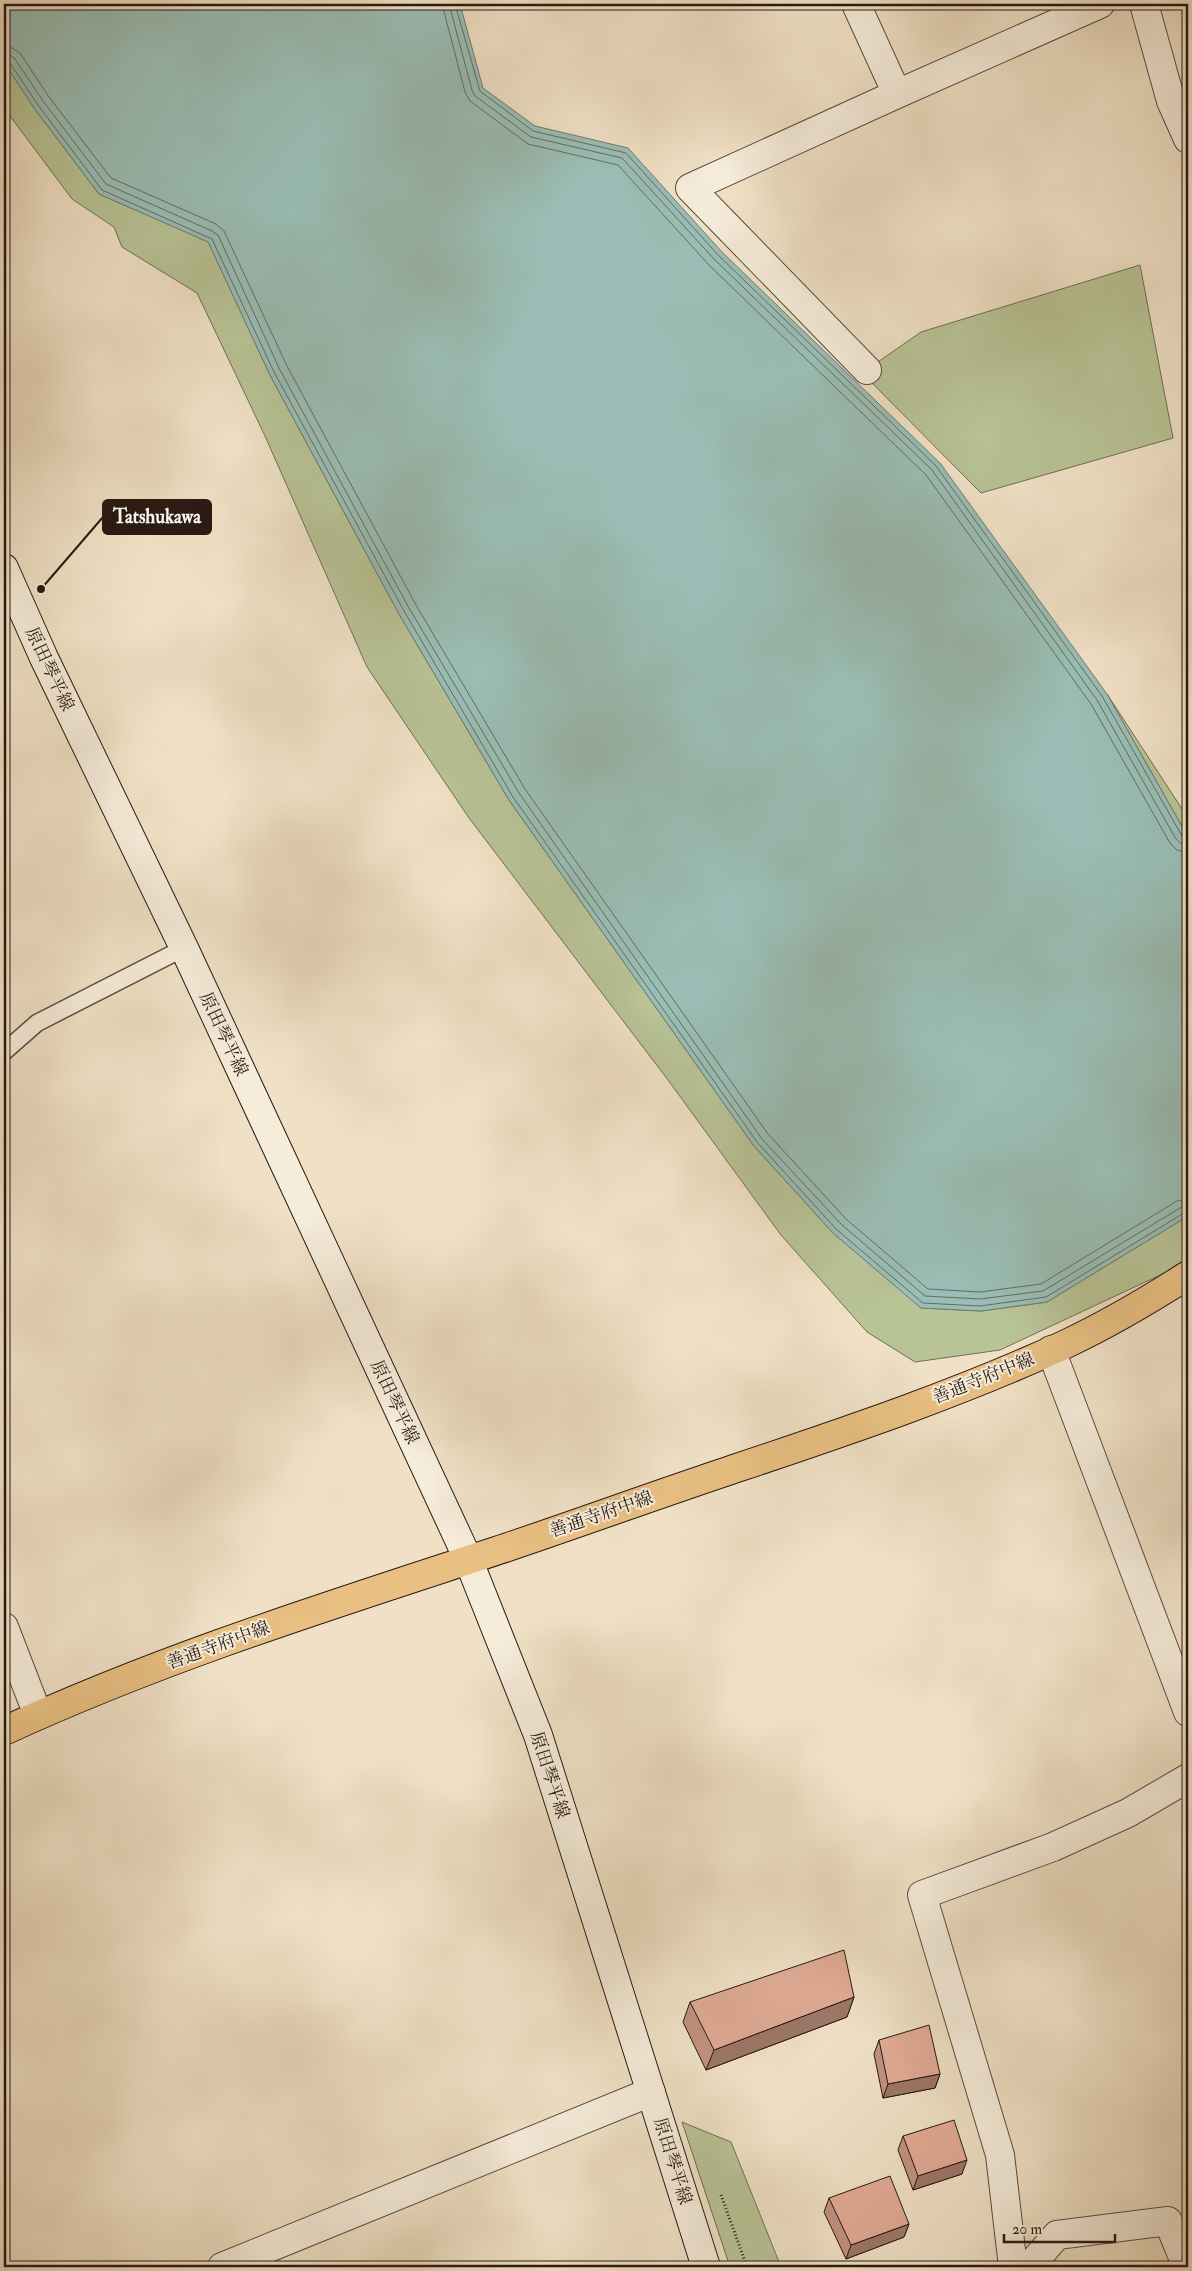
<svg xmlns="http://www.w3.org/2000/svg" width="1192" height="2271" font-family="'IM FELL Double Pica','Noto Serif JP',serif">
<rect width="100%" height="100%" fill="#f0e1c6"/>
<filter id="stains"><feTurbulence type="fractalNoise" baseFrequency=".004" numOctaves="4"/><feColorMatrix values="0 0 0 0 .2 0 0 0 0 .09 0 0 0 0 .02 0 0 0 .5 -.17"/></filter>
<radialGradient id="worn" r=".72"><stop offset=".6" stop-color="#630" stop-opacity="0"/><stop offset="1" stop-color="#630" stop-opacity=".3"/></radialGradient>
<path fill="#b8c396" stroke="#706e54" d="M4 62 34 108 99 194 208 241 270 375 399 614 509 800 754 1146 833 1233 922 1308 981 1311 1047 1302 1188 1216V1258L1173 1269 1000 1350 915 1362 867 1332 781 1235 668 1080 469 818 367 667 265 436 197 293 122 247 114 227 72 199 4 108Z
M1140 265 1173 438 981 493 862 373 921 332Z
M1107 694 1188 818V837Z
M682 2122 731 2142 781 2267H730Z"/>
<path fill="#9abeb5" stroke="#6c7c74" d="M4 4H460L483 88 535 126 628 148 722 252 940 463 1107 694 1188 837V1216L1047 1302 981 1311 921 1308 833 1233 754 1146 509 800 399 614 270 375 208 242 99 194 34 108 4 62Z"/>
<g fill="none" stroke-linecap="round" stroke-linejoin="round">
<path stroke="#616c64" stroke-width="1" d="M442 4 465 92 470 101 528 144 618 165 709 265 926 475 1091 704 1170 843 1177 850 1188 853
M449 4 472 90 475 96 531 137 622 158 714 259 932 470 1097 700 1176 839 1182 844 1188 845
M455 4 480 91 533 131 626 153 718 255 936 466 1102 696 1182 836 1188 839
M4 47 12 48 20 53 49 97 111 178 216 224 224 231 287 366 416 605 525 789 768 1134 846 1219 928 1289 980 1292 1041 1284 1177 1201 1188 1199
M4 54 10 55 15 59 43 101 106 184 212 231 218 235 280 370 409 608 519 793 762 1139 841 1224 925 1296 980 1299 1043 1291 1180 1208 1188 1206
M4 60 10 63 38 105 102 190 212 239 274 372 404 611 513 797 757 1142 836 1229 923 1303 980 1306 1046 1297 1184 1213 1188 1212"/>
<defs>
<path id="service" d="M4 1052 37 1023 184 948"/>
<path id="minor" d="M856 4 897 94 1100 4
M1144 4 1171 101 1188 139
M867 370 690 188 897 94
M1051 1350 1188 1712
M4 1627 38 1715
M222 2267 651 2092
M1013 2267 1000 2155 922 1895 1053 1847 1128 1813 1188 1778
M1029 2267 1057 2235 1168 2221 1187 2267"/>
<path id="secondary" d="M4 568 44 658 184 948 468 1559 538 1735 706 2267"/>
<path id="primary" d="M4 1731C166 1656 338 1603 508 1547 582 1522 656 1495 731 1470 844 1432 958 1394 1066 1344 1108 1324 1149 1300 1188 1275"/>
</defs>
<use href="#service" stroke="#5a4b3f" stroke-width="19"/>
<use href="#minor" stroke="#5a4b3f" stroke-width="30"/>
<use href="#secondary" stroke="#281912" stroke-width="30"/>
<use href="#primary" stroke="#281912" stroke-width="30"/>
<path stroke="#281912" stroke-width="3" stroke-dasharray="1 2.5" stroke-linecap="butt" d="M721 2195 747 2267"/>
<use href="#service" stroke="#f5ecda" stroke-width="16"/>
<use href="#minor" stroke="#f5ecda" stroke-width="28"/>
<use href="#secondary" stroke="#f5ecda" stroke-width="28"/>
<use href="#primary" stroke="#e8c083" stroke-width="28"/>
</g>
<path fill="#c19280" stroke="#281912" d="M854 1997 847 2017 706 2070 683 2022 690 2002Z
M879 2040 940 2074 935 2088 883 2098 874 2054Z
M903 2136 962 2174 913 2190 898 2150Z
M829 2198 909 2224 904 2237 846 2259 824 2212Z"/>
<path fill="#9d7768" stroke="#281912" d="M854 1997 847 2017 706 2070 714 2050Z
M940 2074 935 2088 883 2098 888 2084Z
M967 2160 962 2174 913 2190 918 2176Z
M909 2224 904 2237 846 2259 851 2245Z"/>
<path fill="#e0aa95" stroke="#281912" d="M844 1950 854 1997 714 2050 690 2002Z
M929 2025 940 2074 888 2084 879 2040Z
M954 2120 967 2160 918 2176 903 2136Z
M890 2176 909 2224 851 2245 829 2198Z"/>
<g text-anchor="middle" stroke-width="4" stroke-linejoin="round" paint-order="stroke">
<g font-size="18" fill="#281912" stroke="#f5ecda">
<text transform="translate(50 669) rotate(65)" y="6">原田琴平線</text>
<text transform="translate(224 1034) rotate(65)" y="6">原田琴平線</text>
<text transform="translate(983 1378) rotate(-22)" y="6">善通寺府中線</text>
<text transform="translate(395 1402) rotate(65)" y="6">原田琴平線</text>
<text transform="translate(601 1514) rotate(-19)" y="6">善通寺府中線</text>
<text transform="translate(218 1645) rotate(-20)" y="6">善通寺府中線</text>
<text transform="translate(550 1775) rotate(72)" y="6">原田琴平線</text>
<text transform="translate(673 2161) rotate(73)" y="6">原田琴平線</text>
</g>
</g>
<path fill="none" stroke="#281912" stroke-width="2" d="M41 589L103 517"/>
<circle fill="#281912" stroke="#f5ecda" stroke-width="2" cx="41" cy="589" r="5"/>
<rect fill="#281912" stroke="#281912" stroke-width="2" x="103" y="500" width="108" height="34" rx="5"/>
<g font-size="19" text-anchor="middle" font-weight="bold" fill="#fff">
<text x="157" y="523">Tatshukawa</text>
</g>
<rect width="1192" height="2271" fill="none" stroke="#f0e1c6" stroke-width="20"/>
<rect x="5" y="5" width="1182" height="2261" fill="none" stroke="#281912" stroke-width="2.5"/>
<rect x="10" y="10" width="1172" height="2251" fill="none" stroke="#281912"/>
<path d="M1004 2234v8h111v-8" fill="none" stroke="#281912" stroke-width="2.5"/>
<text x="1012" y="2234" font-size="15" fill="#281912" stroke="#f5ecda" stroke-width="4" paint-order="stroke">20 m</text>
<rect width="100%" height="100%" filter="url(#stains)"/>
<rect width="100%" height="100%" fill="url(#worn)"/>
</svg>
